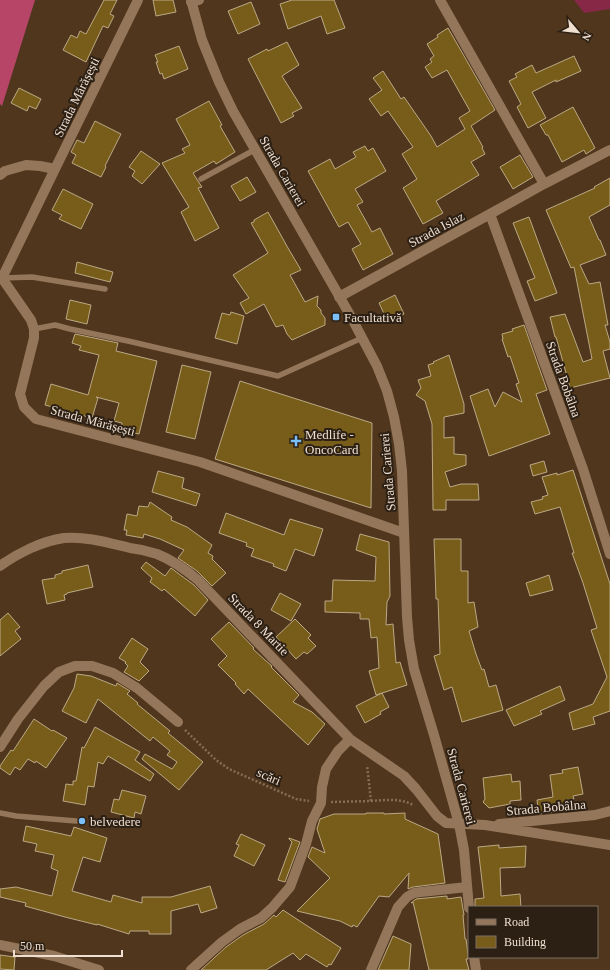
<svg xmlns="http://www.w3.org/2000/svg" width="610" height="970" font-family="'Times New Roman',serif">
<rect width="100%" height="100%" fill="#50361c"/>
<path fill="#872847" d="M574 0H610V9L584 13Z"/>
<path fill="#b64567" d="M0 0H35L2 106 0 104Z"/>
<path fill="#785d1a" stroke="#bba985" d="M104 0H117L110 14 114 16 108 28 103 26 86 62 63 50 71 35 77 38 80 31 86 34Z
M153 0H173L176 12 156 16Z
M292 0H334L345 28 327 34 321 16 288 29 280 4Z
M251 2 260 24 238 34 228 11Z
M448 28 495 110 471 126 483 147 482 148 485 154 471 162 479 175 436 201 443 213 423 224 403 188 417 179 402 154 413 147 388 111 381 116 369 99 382 90 373 78 383 71 401 99 404 97 431 136 437 147 465 129 459 118 470 111 447 70 432 78 425 67 432 62 430 59 434 56 427 44 438 37 437 35Z
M287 42 299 65 282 76 302 108 292 113 294 116 281 123 248 59 267 49 268 51Z
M179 46 188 69 164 79 162 73 160 74 156 62H158L155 55Z
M574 56 581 71 556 82V80L532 92 546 118 528 128 517 107 521 104 509 81 517 77 515 74 532 65 536 73Z
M19 88 41 99 36 109 29 106 27 111 11 103Z
M209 101 222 125 220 126 235 152 216 164 214 161 193 173 198 181 202 187 198 188 219 228 195 241 181 212 189 207 162 163 185 153 182 149 190 145 176 119Z
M573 107 595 148 586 154 584 150 562 162 548 135H546L540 125Z
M95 121 121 134 105 166 106 167 101 177 72 163 76 155 71 152 77 140 84 143Z
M365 146 368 151 373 148 386 171 355 189 363 202 357 205 372 232 380 228 393 254 363 270 352 249 361 244 348 222 339 227 308 171 330 159 335 169 356 157 353 152Z
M141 151 160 164 142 184 132 176 135 171 129 167Z
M520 155 533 177 513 189 500 167Z
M247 177 256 192 240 201 231 186Z
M610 178V205L589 217 599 240H600L606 255 580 265 589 284 600 282 608 325H605L610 342V349L603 351 610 378 570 388 563 362 556 337H555L550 317 565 314 583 362 592 359 574 267 571 268 546 210 595 188 594 187Z
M63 189 93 204 81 229 59 219 62 215 52 210Z
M268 212 288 248 301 270 290 275 305 302 318 296 317 306 321 310V313L325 318V325L292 340 287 334 283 325 276 327 264 304 246 314 240 303 249 298 233 275 268 253 251 223 254 222V220Z
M529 217 557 293 535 301 527 281 535 278 513 223Z
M77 262 113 272 110 282 75 273Z
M395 295 404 314 388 322 379 303Z
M70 300 91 305 87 324 66 319Z
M231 312 244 316 237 344 215 338 222 313 230 315Z
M524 325 547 390 536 394 550 434 489 456 470 396 488 389 495 407 503 392 522 402 516 384 519 383 510 356 508 357 502 339H503L502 334 513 331 512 329Z
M75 334 118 343 116 351 157 361 139 434 121 430 122 423 114 421 119 403 96 397 98 398 92 418 45 405 51 384 88 395 99 355 79 350 81 346 72 343Z
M449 355 464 404V413L444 417V438L454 437V454L466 455V465L445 472 450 487 461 484H478L479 500H446V510H433L432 424 425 401 416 395 421 388 418 380 431 376 428 365 434 363 433 362Z
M182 365 211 372 195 439 166 432Z
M240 381 372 423 371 508 215 459Z
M544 461 547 472 533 476 530 465Z
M573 470 610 584V711L593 717 595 724 573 730 569 713 593 704 607 677 591 630 597 628 583 583 572 553H574L560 507 535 514 531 502 543 499 542 497 548 495 542 477 557 473V475Z
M158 471 184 478 182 488 200 494 196 506 152 492Z
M150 502 172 517 171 520 187 527 212 545 208 553 213 556 212 559 226 573 212 586 197 571 178 558 184 550 160 539 144 534 143 538 126 535 127 530H124L127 514 137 516 139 506 148 507Z
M226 513 284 535 290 519 323 529 314 556 295 549 286 571 273 566 274 564 251 556 254 549 246 546 247 543 219 533Z
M360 534 389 542 390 596 387 602 386 625 393 624 396 663 400 662 407 685 376 695 369 671 379 668 377 637 371 638 369 619H360V613L325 612V601H332L333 580 375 581 376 557 356 550Z
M434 539H461V571H468V603L474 602 478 627 469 631 476 654 482 670 484 669 489 687 496 685 503 710 462 722 452 687 444 690 434 656 440 654 438 599H436Z
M146 562 165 576 171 568 194 585 208 600 195 616 164 589 162 591 150 582 152 578 141 568Z
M88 565 93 587 67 593V594L64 595 65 600 47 604 42 580 55 578V575L62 573V571Z
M549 575 553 590 530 596 526 583 538 579Z
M280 593 301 604 291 621 271 610Z
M8 613 20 627 15 631 21 639 0 656V620Z
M295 619 311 635 308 638 316 646 307 654 304 652 296 659 276 637Z
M229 622 254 648 253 649 265 660 272 666 271 667 299 695 293 702 312 712 325 724 308 745 248 689 244 694 235 684 236 683 218 665 227 656 211 639Z
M132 638 148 649 140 662 149 671 139 681 124 672 128 666 125 663 126 662 119 658Z
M77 674 91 676 116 686 117 683 130 691 127 694 138 703 137 704 170 731 168 733 203 762 179 790 142 759 145 754 172 769 177 762 167 755 170 751 153 737 150 741 98 699 86 723 62 711 74 688Z
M560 686 565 700 540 711 542 714 514 726 506 710Z
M382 693 389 707 380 712 381 714 365 723 356 706Z
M34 719 52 731 53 730 67 738 46 768 36 761 35 763 28 759 20 770 15 767 10 775 0 768V766L11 750 13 751Z
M95 727 140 752 135 760 154 774 150 781 108 756 103 764 98 762 94 787 88 786 85 805 63 801 66 784 73 785V781H76L82 747 84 748Z
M578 767 583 794 573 796 574 799 567 800 569 810 539 814 537 800 553 797 550 775 563 773 562 770Z
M511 774 512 782 520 781 521 800 510 801V804L489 808 483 802 485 799 483 778Z
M122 790 146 796 141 814 135 812 134 818 111 812 114 799 119 800Z
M366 813H384V814L405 813V819L438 834 445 883 413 887 408 889 409 873 389 897 379 896 357 927 353 925 352 927 340 921 297 911 330 878 308 857 312 847 325 853 317 829 320 819 334 814H366Z
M26 826 71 836 74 827 107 838 100 862 83 857 72 891 111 902 113 895 142 903V897H171L210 886 217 908 201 913 198 904 171 911V934H149V931H130L129 934 97 924V925L65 917 25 906 26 903 0 897V889L16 887 52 896 58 871 51 868 54 855 35 851 37 844 23 841Z
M241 834 265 845 254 866 234 856 239 845 236 844Z
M289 838 300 842 285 882 278 880 292 842 289 839Z
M499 845V848L526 846 525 867 500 868 501 896 520 894 521 907H475V899L484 898 478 847Z
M447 896V899L461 897 464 915H463L465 939H466L468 954V959H466L469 970H429L413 902 411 903 416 899Z
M283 910 341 948 331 965 329 964 327 967 306 954 300 960 293 953 266 970H201L226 947 243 935 264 924 274 915 276 917Z
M393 936 411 944 409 970H378Z
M0 955 15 957 14 970 0 969Z"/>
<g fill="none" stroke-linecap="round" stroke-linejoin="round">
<path stroke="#846e57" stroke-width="2.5" stroke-dasharray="2 2" stroke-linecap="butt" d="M185 730 216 760 229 769 296 799 309 801
M371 801C385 800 401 798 413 805
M331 802 371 801 367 765"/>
<path stroke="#94765b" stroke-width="5.5" d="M201 179 256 149
M2 278 32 277 105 289
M34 329 55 325 70 329 128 341 278 376 362 338
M0 813 16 816 76 821"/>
<path stroke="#94765b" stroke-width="10" d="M138 0 55 169 2 278 31 320 34 329V338L20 394 24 407 36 419 200 462 404 533
M440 0 544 184
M191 2 199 0
M0 175 5 171 26 165 40 166 55 169
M490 214 583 469 610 554
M339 297 490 214 544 184 610 150
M0 566C18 553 42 541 64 538 86 536 109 543 130 548 139 549 148 551 157 554 172 560 185 569 198 580L350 739 404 776 416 789 437 816 446 823 485 825 610 845
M0 747 18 719 44 686 59 672 75 666H92L113 673 137 688 178 722
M499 824 595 815 610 811
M0 945 54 956 99 970
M191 970 222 942 240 929 261 918 272 908 290 887 306 844 312 821 321 803 322 787 326 769 338 751 350 739
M371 970 398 907 407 897 414 893 421 892 467 887"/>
<path stroke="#94765b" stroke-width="10" d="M191 0 202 40 219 82 233 111 350 315 377 366 387 391 394 417 399 444 402 471 407 617 409 640 414 669 434 735 459 824 464 850 469 908
M474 957 476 970"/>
</g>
<g fill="#7abff8" stroke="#2c2015" stroke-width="1.5">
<rect x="332" y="313" width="8" height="8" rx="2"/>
<path d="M294 435h4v4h4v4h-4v4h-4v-4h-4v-4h4z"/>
<circle cx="82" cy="821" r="4"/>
</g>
<g text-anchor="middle" stroke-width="4" stroke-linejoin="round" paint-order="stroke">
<g font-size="13" fill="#efdfd0" stroke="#2c2015">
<text transform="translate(76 97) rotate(-64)" y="5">Strada Mărășești</text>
<text transform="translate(283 171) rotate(60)" y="5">Strada Carierei</text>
<text transform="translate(436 229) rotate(-28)" y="5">Strada Islaz</text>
<text transform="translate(564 379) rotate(70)" y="5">Strada Bobâlna</text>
<text transform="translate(93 420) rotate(15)" y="5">Strada Mărășești</text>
<text transform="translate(387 472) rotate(-95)" y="5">Strada Carierei</text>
<text transform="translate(259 624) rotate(46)" y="5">Strada 8 Martie</text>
<text transform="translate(269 776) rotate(24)" y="5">scări</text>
<text transform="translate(462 786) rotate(75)" y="5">Strada Carierei</text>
<text transform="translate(546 807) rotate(-5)" y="5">Strada Bobâlna</text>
</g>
<g font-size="13" fill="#efdfd0" stroke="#2c2015" text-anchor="start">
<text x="344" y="322">Facultativă</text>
<text x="305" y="439">Medlife -<tspan x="305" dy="15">OncoCard</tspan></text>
<text x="90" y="826">belvedere</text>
</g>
</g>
<rect x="468" y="906" width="130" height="52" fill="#2c2015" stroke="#7a6c60"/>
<rect x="476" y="919" width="20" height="6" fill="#94765b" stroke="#7a6c60"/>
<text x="504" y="926" font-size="12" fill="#efdfd0">Road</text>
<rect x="476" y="936" width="20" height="12" fill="#785d1a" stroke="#7a6c60"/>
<text x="504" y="946" font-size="12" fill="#efdfd0">Building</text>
<g transform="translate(578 32) rotate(118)" stroke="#2c2015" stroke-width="3" paint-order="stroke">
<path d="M0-3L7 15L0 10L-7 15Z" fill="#efdfd0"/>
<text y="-6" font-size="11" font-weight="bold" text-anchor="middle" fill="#efdfd0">N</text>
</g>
<path d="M14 950v6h108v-6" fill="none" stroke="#efdfd0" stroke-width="2"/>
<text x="20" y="950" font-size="12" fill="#efdfd0" stroke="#2c2015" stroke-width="3" paint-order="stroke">50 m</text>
</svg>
